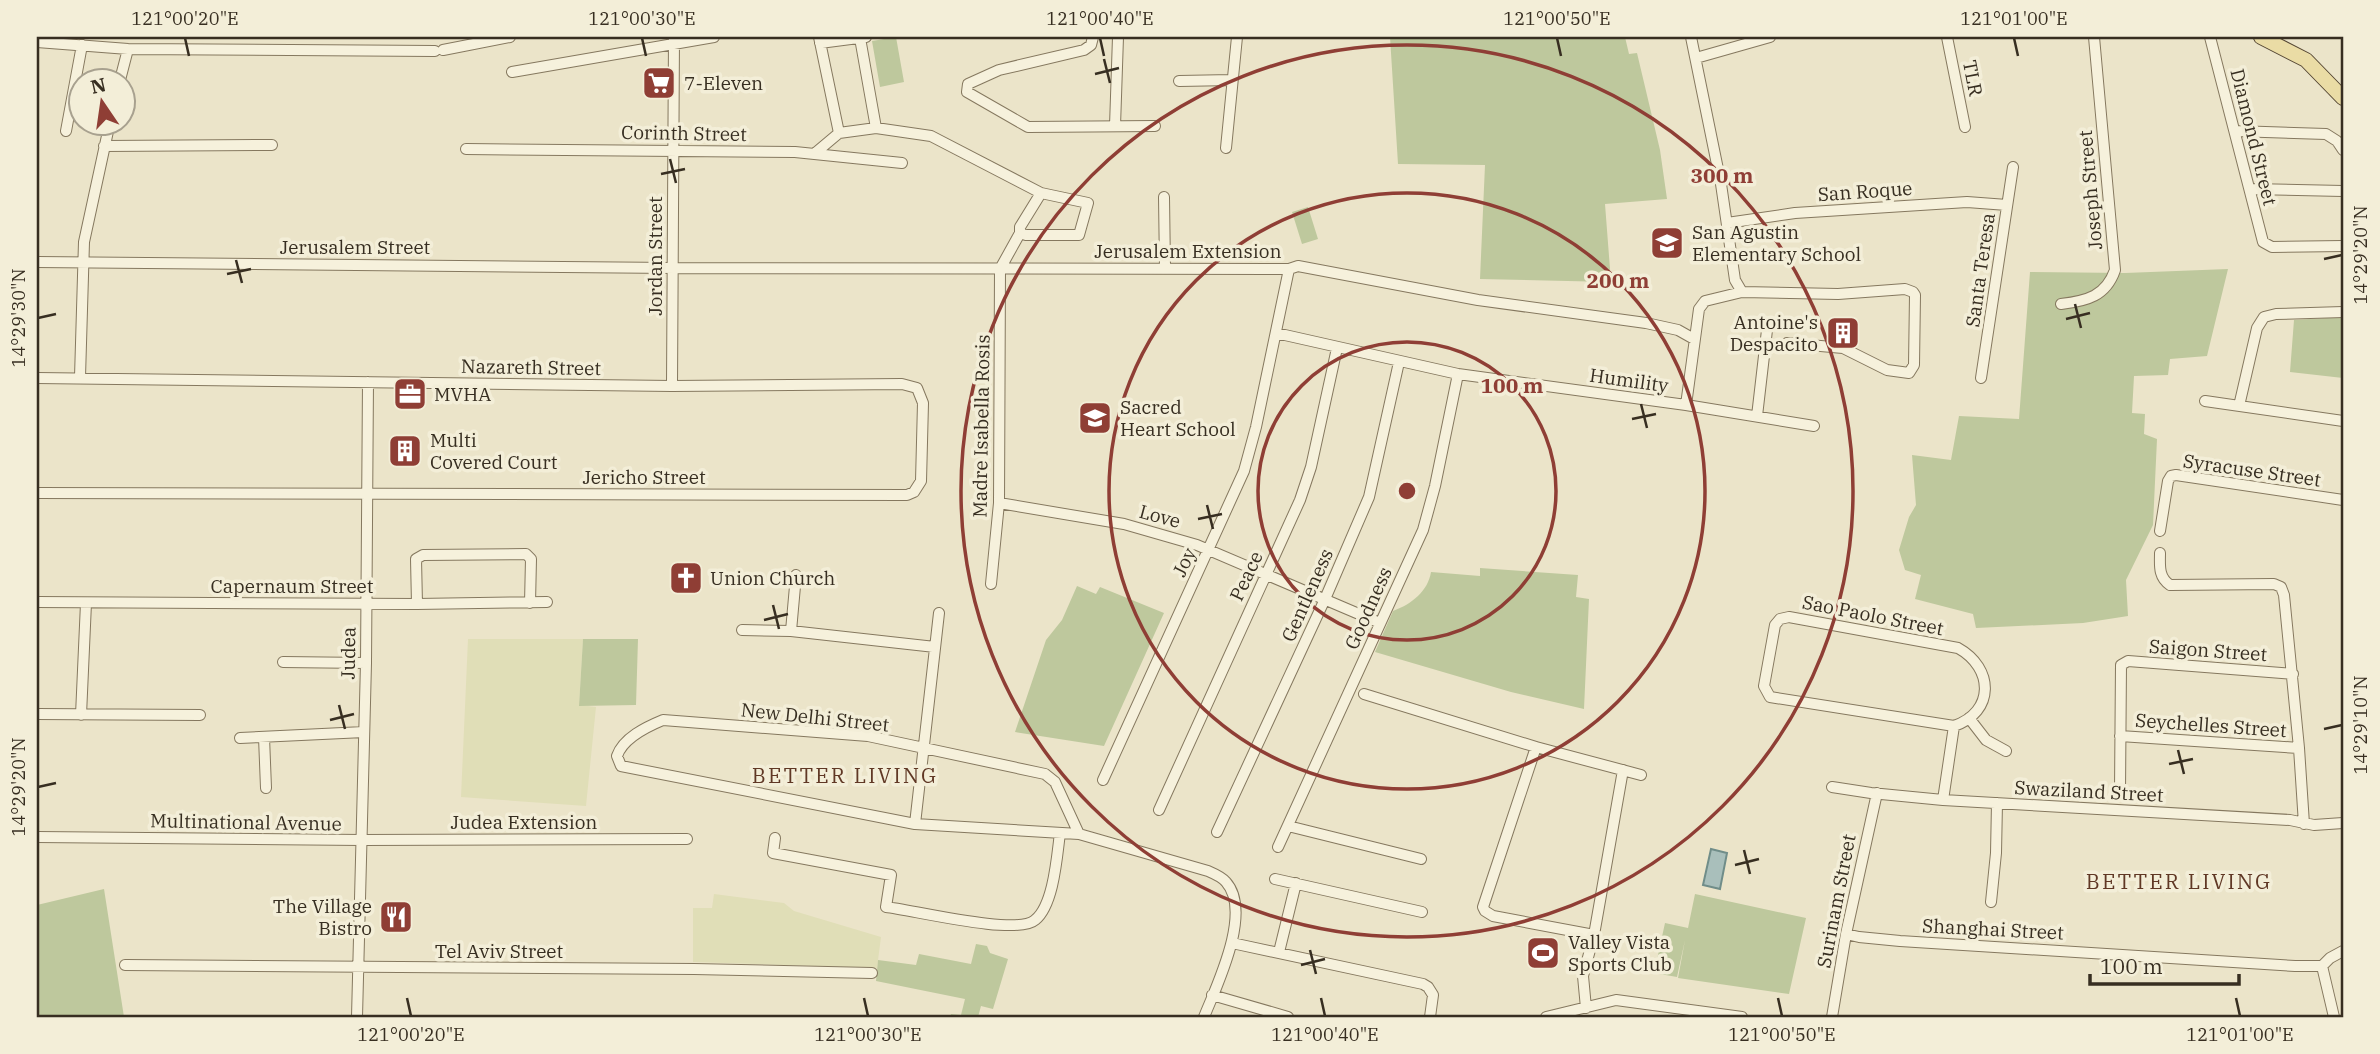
<svg xmlns="http://www.w3.org/2000/svg" width="2380" height="1054" font-family="'IBM Plex Serif',serif">
<rect width="100%" height="100%" fill="#ebe4c9"/>
<path fill="#e0deb7" d="M468 639H583L579 705 596 707 586 806 461 797Z
M714 894 784 903 794 911 881 937 877 968 693 962V908H712Z"/>
<path fill="#bec89d" d="M896 37 904 82 880 87 872 41Z
M1390 37H1625L1629 54 1637 53 1660 150 1667 199 1605 204 1611 282 1480 279 1485 165 1398 164Z
M1308 207 1318 239 1302 244 1292 212Z
M2228 269 2207 356 2170 359 2168 375 2134 376 2132 413 2145 414 2144 434 2157 439 2153 525 2126 580 2128 616 2083 623 1976 628 1973 614 1915 599 1921 575 1905 570 1899 550 1909 517 1916 505 1912 455 1951 460 1959 416 2019 419 2030 272 2125 273Z
M2343 317V378L2290 372 2294 320Z
M1480 568 1578 575 1576 597 1589 599 1584 709 1511 692 1375 652 1393 611C1412 604 1428 591 1431 572L1480 576Z
M1077 586 1096 594 1100 587 1164 613 1104 746 1015 732 1046 640 1062 620Z
M583 639H638L636 705 579 706Z
M104 889 124 1017H37V905Z
M1695 894 1806 918 1789 994 1678 978 1685 940 1677 977 1654 973 1665 923 1688 928Z
M976 944 987 946 990 953 1008 959 993 1009 981 1006 978 1017H950L951 1014 961 1015 965 999 876 981 878 960 916 965 919 954 971 964Z"/>
<path fill="#a9bfbb" stroke="#708d89" stroke-width="2" d="M1711 849 1727 853 1720 889 1703 885Z"/>
<g fill="none" stroke-linecap="round" stroke-linejoin="round">
<defs>
<path id="minor" d="M819 37 839 133
M1093 37 1091 45 1084 50 999 70 968 84 967 92 1028 127 1155 126
M1691 37 1721 184 1735 280 1742 292
M1947 37 1965 127
M2210 37 2263 242 2272 247 2343 246
M860 38 876 128
M37 42 128 49 435 51
M820 43 866 37
M443 50 510 37
M1696 58 1770 37
M512 72 714 37
M120 80 128 49
M1179 81 1232 80
M1115 126 1118 37
M66 131 82 45
M2235 131 2326 134 2337 141 2343 150
M839 133 876 128 931 136 1041 193 1088 203 1079 235H1026L1020 233
M104 146 272 145
M1226 148 1237 37
M466 149 795 152 902 163
M814 154 839 133
M2250 189 2343 191
M1164 197 1165 268
M1727 223 1795 213 1967 202 2007 205
M37 262 673 268 1289 269 1298 266 1478 300 1646 323 1678 330 1694 339
M2061 304C2087 301 2106 296 2115 270L2094 37
M1276 333 1458 374 1686 405 1814 426
M80 377 84 242 110 122
M37 378 672 386 902 384 917 388 923 403 921 481 914 492 907 495 37 493
M1981 378 2013 167
M672 386 674 37
M2205 401 2343 421
M1686 405 1699 309 1705 301 1742 292 1838 294 1905 289 1913 292 1915 295 1914 365 1909 373 1887 370 1843 348 1787 343
M2239 406 2257 328 2264 317 2276 314 2343 312
M1757 416 1767 330
M999 503 1124 524 1197 545 1380 623
M2160 531 2168 481 2171 476 2176 475 2343 500
M2160 553C2160 565 2158 577 2170 585L2274 584 2281 587 2284 595 2299 748 2304 824
M991 584 999 503 1000 269 1020 233V227L1041 193
M37 602 417 604 547 602
M417 604 416 559 423 555 526 554 531 559 530 603
M1789 617 1958 648C1994 668 1995 712 1954 726L1770 697 1764 686 1775 625 1780 619Z
M742 630 791 631 935 647
M791 631 796 575
M283 662 366 663
M1364 694 1536 747 1641 775
M37 714 200 715
M81 715 86 603
M1969 718 1986 740 2006 751
M2120 736 2299 748
M264 737 266 788
M240 738 364 732
M1536 747 1483 907 1485 911 1493 916 1594 935
M1103 780 1244 471 1256 427 1289 269
M1832 787 1871 793 1943 800 2290 820 2314 825 2343 823
M2120 791 2121 665 2128 661 2293 674
M1943 800 1954 726
M1159 810 1300 500 1311 467 1337 348
M915 824 939 613
M1288 826 1421 859
M1217 832 1325 599 1369 497 1399 362
M1079 834 1055 782 1045 774 868 736 663 720C646 727 623 738 617 756L621 766 915 824 1079 834 1208 871C1215 874 1222 877 1226 882 1253 912 1216 987 1204 1017
M37 837 362 840 687 839
M775 838 773 853 891 875 886 907C913 910 1017 936 1035 920 1054 905 1057 855 1060 833
M1278 847 1423 530 1435 486 1458 374
M1275 879 1422 912
M1991 902 1996 853 1997 803
M1846 934 1859 937 1900 941 2295 966H2322L2330 958 2343 951
M1232 943 1423 984 1428 987 1433 995 1430 1017
M1279 952 1296 883
M125 965 694 969 872 973
M2322 966 2334 1017
M1212 995 1288 1017
M1586 1008 1583 976 1594 935 1623 770
M357 1017 366 663 368 382
M1546 1017 1616 1000 1742 1017
M1832 1017 1846 934 1877 793"/>
<path id="major" d="M2261 37 2306 60 2343 98"/>
</defs>
<use href="#minor" stroke="#85785f" stroke-width="12"/>
<use href="#major" stroke="#544633" stroke-width="16"/>
<use href="#minor" stroke="#f6f1dc" stroke-width="10"/>
<use href="#major" stroke="#eadca5" stroke-width="14"/>
</g>
<path fill="none" stroke="#372e21" stroke-width="2.5" d="M185 38 189 56M642 38 646 56M1100 38 1104 56M1557 38 1561 56M2014 38 2018 56M1104 59 1110 83M1095 74 1119 68M670 159 676 183M661 174 685 169M2324 259 2342 255M236 260 242 283M227 274 251 269M2075 304 2081 328M38 318 56 314M2066 319 2090 313M1641 404 1647 428M1632 419 1656 414M1207 505 1213 529M1198 519 1222 514M773 605 779 629M764 620 788 614M339 705 345 729M330 720 354 714M2324 729 2342 725M2178 750 2184 774M2169 764 2193 759M38 787 56 783M1744 850 1750 874M1735 865 1759 859M1310 950 1316 974M1301 965 1325 959M407 998 411 1016M864 998 868 1016M1321 998 1325 1016M1778 998 1782 1016M2236 998 2240 1016"/>
<g fill="none" stroke="#8f3e35" stroke-width="3.5">
<circle cx="1407" cy="491" r="149"/>
<circle cx="1407" cy="491" r="298"/>
<circle cx="1407" cy="491" r="446"/>
</g>
<defs>
<symbol id="supermarket-square" viewBox="-11 -11 22 22"><rect x="-9" y="-9" width="18" height="18" rx="4" fill="#8f3e35" stroke="#f3eed8"/><path d="M-6-5.5h2.5l.6 2H6L4.5 2H-2.5L-4.4-4H-6ZM-1.5 3.2a1.3 1.3 0 1 0 .1 0ZM3 3.2a1.3 1.3 0 1 0 .1 0Z" fill="#fff"/></symbol>
<symbol id="school-square" viewBox="-11 -11 22 22"><rect x="-9" y="-9" width="18" height="18" rx="4" fill="#8f3e35" stroke="#f3eed8"/><path d="M0-5L7-2L0 1L-7-2ZM-4 1L0 2.5L4 1V4Q0 6-4 4Z" fill="#fff"/></symbol>
<symbol id="building-square" viewBox="-11 -11 22 22"><rect x="-9" y="-9" width="18" height="18" rx="4" fill="#8f3e35" stroke="#f3eed8"/><path d="M-4-6H4V6H1V3H-1V6H-4ZM-2.5-4.3h1.7v1.8h-1.7ZM.8-4.3h1.7v1.8H.8ZM-2.5-1h1.7V.8h-1.7ZM.8-1h1.7V.8H.8Z" fill="#fff"/></symbol>
<symbol id="office-square" viewBox="-11 -11 22 22"><rect x="-9" y="-9" width="18" height="18" rx="4" fill="#8f3e35" stroke="#f3eed8"/><path d="M-6-3h4V-5.5h4V-3h4V5H-6ZM-1-4.5V-3h2v-1.5ZM-6 0V1H6V0Z" fill="#fff"/></symbol>
<symbol id="church-square" viewBox="-11 -11 22 22"><rect x="-9" y="-9" width="18" height="18" rx="4" fill="#8f3e35" stroke="#f3eed8"/><path d="M-1.2-6h2.4v3.5h3.3v2.4h-3.3V6h-2.4V-.1h-3.3v-2.4h3.3Z" fill="#fff"/></symbol>
<symbol id="restaurant-square" viewBox="-11 -11 22 22"><rect x="-9" y="-9" width="18" height="18" rx="4" fill="#8f3e35" stroke="#f3eed8"/><path d="M-5-6h1v4h1v-4h1v4h1v-4h1v5L-1.5 .5V6h-2V.5L-5-1ZM5-6V6H3V1.5H1.5Q1.5-4 5-6Z" fill="#fff"/></symbol>
<symbol id="stadium-square" viewBox="-11 -11 22 22"><rect x="-9" y="-9" width="18" height="18" rx="4" fill="#8f3e35" stroke="#f3eed8"/><path d="M0-5a6.5 5 0 1 0 0 10a6.5 5 0 1 0 0-10ZM-3.5-1.8h7v3.6h-7Z" fill="#fff"/></symbol>
</defs>
<g fill-rule="evenodd">
<use href="#supermarket-square" x="640" y="64" width="38" height="38"/>
<use href="#school-square" x="1648" y="224" width="38" height="38"/>
<use href="#building-square" x="1824" y="314" width="38" height="38"/>
<use href="#office-square" x="391" y="375" width="38" height="38"/>
<use href="#school-square" x="1076" y="399" width="38" height="38"/>
<use href="#building-square" x="386" y="432" width="38" height="38"/>
<use href="#church-square" x="667" y="559" width="38" height="38"/>
<use href="#restaurant-square" x="377" y="898" width="38" height="38"/>
<use href="#stadium-square" x="1524" y="934" width="38" height="38"/>
</g>
<g text-anchor="middle" stroke-width="7" stroke-linejoin="round" paint-order="stroke">
<g font-size="19" fill="#372e21" stroke="#f3eed8">
<text transform="translate(1973 78) rotate(79)" y="7">TLR</text>
<text transform="translate(684 133) rotate(1)" y="7">Corinth Street</text>
<text transform="translate(2254 137) rotate(76)" y="7">Diamond Street</text>
<text transform="translate(2090 190) rotate(-95)" y="7">Joseph Street</text>
<text transform="translate(1865 191) rotate(-4)" y="7">San Roque</text>
<text x="355" y="254">Jerusalem Street</text>
<text x="1188" y="258">Jerusalem Extension</text>
<text transform="translate(655 256) rotate(-90)" y="7">Jordan Street</text>
<text transform="translate(1980 270) rotate(-82)" y="7">Santa Teresa</text>
<text transform="translate(531 367) rotate(1)" y="7">Nazareth Street</text>
<text transform="translate(1629 380) rotate(8)" y="7">Humility</text>
<text transform="translate(981 426) rotate(-89)" y="7">Madre Isabella Rosis</text>
<text transform="translate(2252 470) rotate(8)" y="7">Syracuse Street</text>
<text x="644" y="484">Jericho Street</text>
<text transform="translate(1160 516) rotate(15)" y="7">Love</text>
<text transform="translate(1184 562) rotate(-64)" y="7">Joy</text>
<text transform="translate(1246 576) rotate(-65)" y="7">Peace</text>
<text x="292" y="593">Capernaum Street</text>
<text transform="translate(1307 595) rotate(-66)" y="7">Gentleness</text>
<text transform="translate(1368 608) rotate(-66)" y="7">Goodness</text>
<text transform="translate(1873 615) rotate(11)" y="7">Sao Paolo Street</text>
<text transform="translate(2208 650) rotate(4)" y="7">Saigon Street</text>
<text transform="translate(348 653) rotate(-89)" y="7">Judea</text>
<text transform="translate(815 717) rotate(6)" y="7">New Delhi Street</text>
<text transform="translate(2211 725) rotate(4)" y="7">Seychelles Street</text>
<text transform="translate(2089 791) rotate(3)" y="7">Swaziland Street</text>
<text transform="translate(246 822) rotate(1)" y="7">Multinational Avenue</text>
<text x="524" y="829">Judea Extension</text>
<text transform="translate(1836 901) rotate(-79)" y="7">Surinam Street</text>
<text transform="translate(1993 929) rotate(3)" y="7">Shanghai Street</text>
<text x="499" y="958">Tel Aviv Street</text>
</g>
<g font-size="19" fill="#372e21" stroke="#f3eed8" text-anchor="start">
<text x="684" y="90">7-Eleven</text>
<text x="1692" y="239">San Agustin<tspan x="1692" dy="22">Elementary School</tspan></text>
<text x="1818" y="329" text-anchor="end">Antoine's<tspan x="1818" dy="22">Despacito</tspan></text>
<text x="434" y="401">MVHA</text>
<text x="1120" y="414">Sacred<tspan x="1120" dy="22">Heart School</tspan></text>
<text x="430" y="447">Multi<tspan x="430" dy="22">Covered Court</tspan></text>
<text x="710" y="585">Union Church</text>
<text x="372" y="913" text-anchor="end">The Village<tspan x="372" dy="22">Bistro</tspan></text>
<text x="1568" y="949">Valley Vista<tspan x="1568" dy="22">Sports Club</tspan></text>
</g>
<g font-size="21" letter-spacing="2" fill="#603825" stroke="#f3eed8">
<text x="845" y="783">BETTER LIVING</text>
<text x="2179" y="889">BETTER LIVING</text>
</g>
</g>
<circle cx="1407" cy="491" r="10" fill="#8f3e35" stroke="#f3eed8" stroke-width="3.5"/>
<g font-size="21" text-anchor="middle" font-weight="bold" fill="#8f3e35" stroke="#f3eed8" stroke-width="7" stroke-linejoin="round" paint-order="stroke">
<text x="1722" y="183">300 m</text>
<text x="1618" y="288">200 m</text>
<text x="1512" y="393">100 m</text>
</g>
<rect width="2380" height="1054" fill="none" stroke="#f3eed8" stroke-width="77"/>
<g transform="translate(102 102) rotate(347)"><circle r="33" fill="#f3eed8" stroke="#a8a18f" stroke-width="2"/>
<path d="M0-5L12 26L0 18L-12 26Z" fill="#8f3e35"/>
<text y="-10" font-size="19" font-weight="bold" text-anchor="middle" fill="#372e21">N</text>
</g>
<path d="M2090 974v10h149v-10" fill="none" stroke="#372e21" stroke-width="3.5"/>
<text x="2100" y="974" font-size="21" fill="#372e21" stroke="#f3eed8" stroke-width="5" paint-order="stroke">100 m</text>
<rect x="38" y="38" width="2304" height="978" fill="none" stroke="#372e21" stroke-width="2.5"/>
<g font-size="18" text-anchor="middle" fill="#372e21">
<text x="185" y="25">121°00'20"E</text>
<text x="642" y="25">121°00'30"E</text>
<text x="1100" y="25">121°00'40"E</text>
<text x="1557" y="25">121°00'50"E</text>
<text x="2014" y="25">121°01'00"E</text>
<text transform="translate(2361 255) rotate(-90)" y="6">14°29'20"N</text>
<text transform="translate(19 318) rotate(-90)" y="6">14°29'30"N</text>
<text transform="translate(2361 725) rotate(-90)" y="6">14°29'10"N</text>
<text transform="translate(19 787) rotate(-90)" y="6">14°29'20"N</text>
<text x="411" y="1041">121°00'20"E</text>
<text x="868" y="1041">121°00'30"E</text>
<text x="1325" y="1041">121°00'40"E</text>
<text x="1782" y="1041">121°00'50"E</text>
<text x="2240" y="1041">121°01'00"E</text>
</g>
</svg>
